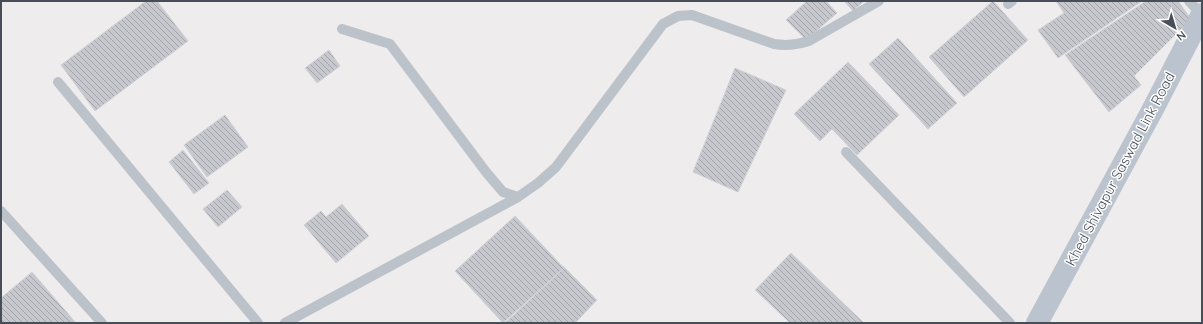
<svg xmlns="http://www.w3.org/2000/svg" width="1203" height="324" font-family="Quicksand,sans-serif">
<defs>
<pattern id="building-back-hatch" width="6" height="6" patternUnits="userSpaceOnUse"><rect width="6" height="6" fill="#c7c8ce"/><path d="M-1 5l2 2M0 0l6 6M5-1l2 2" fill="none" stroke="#a3a5aa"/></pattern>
</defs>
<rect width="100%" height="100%" fill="#eeecec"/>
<path fill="url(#building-back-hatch)" stroke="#d0d2d7" d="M146 1H157L188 41 95 111 61 65Z
M807 1H826L837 13 806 40 786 20Z
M844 1H864L853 11Z
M993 1 1028 40 964 97 929 57Z
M1056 1H1142L1058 58 1038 30 1064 13Z
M1146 1H1178L1191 19 1134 76 1141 85 1109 112 1065 55Z
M898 38 957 103 928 129 869 64Z
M329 50 340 66 317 83 305 68Z
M848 62 899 115 857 155 832 129 820 141 794 114Z
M735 68 786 90 738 192 693 172Z
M225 115 248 147 207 177 184 145Z
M183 150 209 183 194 194 169 162Z
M227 190 242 207 218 227 203 209Z
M342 204 369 236 336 263 304 225 321 211 326 217Z
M515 216 564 268 503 323 455 271Z
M791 253 864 323H790L755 290Z
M563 266 597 300 575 323H505L564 268Z
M32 272 76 323H1V298Z"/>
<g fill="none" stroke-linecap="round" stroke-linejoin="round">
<path stroke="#bcc2ca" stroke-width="10" d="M1189 1 1202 15
M1008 4 1012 1
M342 29 390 44 486 172 503 192 518 197
M58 82 258 323
M846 152 1010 323
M1 211 102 323
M285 323 518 197 538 183 556 167 663 24 678 16 692 15 774 44C787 46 797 45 809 41L879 1"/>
<path stroke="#bbc3ce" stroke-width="22" d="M1037 323 1153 109 1202 14"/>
</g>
<g text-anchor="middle" stroke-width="3" stroke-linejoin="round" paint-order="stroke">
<g font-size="14" fill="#474e57" stroke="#fff">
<text transform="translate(1120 169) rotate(-62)" y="5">Khed Shivapur Saswad Link Road</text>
</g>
</g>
<rect width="1203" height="324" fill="none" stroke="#474e57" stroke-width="4"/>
<g transform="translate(1175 28) rotate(142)" stroke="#ffffff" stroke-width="3" paint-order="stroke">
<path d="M0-3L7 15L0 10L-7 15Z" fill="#474e57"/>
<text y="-6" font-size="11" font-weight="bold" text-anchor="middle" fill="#474e57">N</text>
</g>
</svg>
